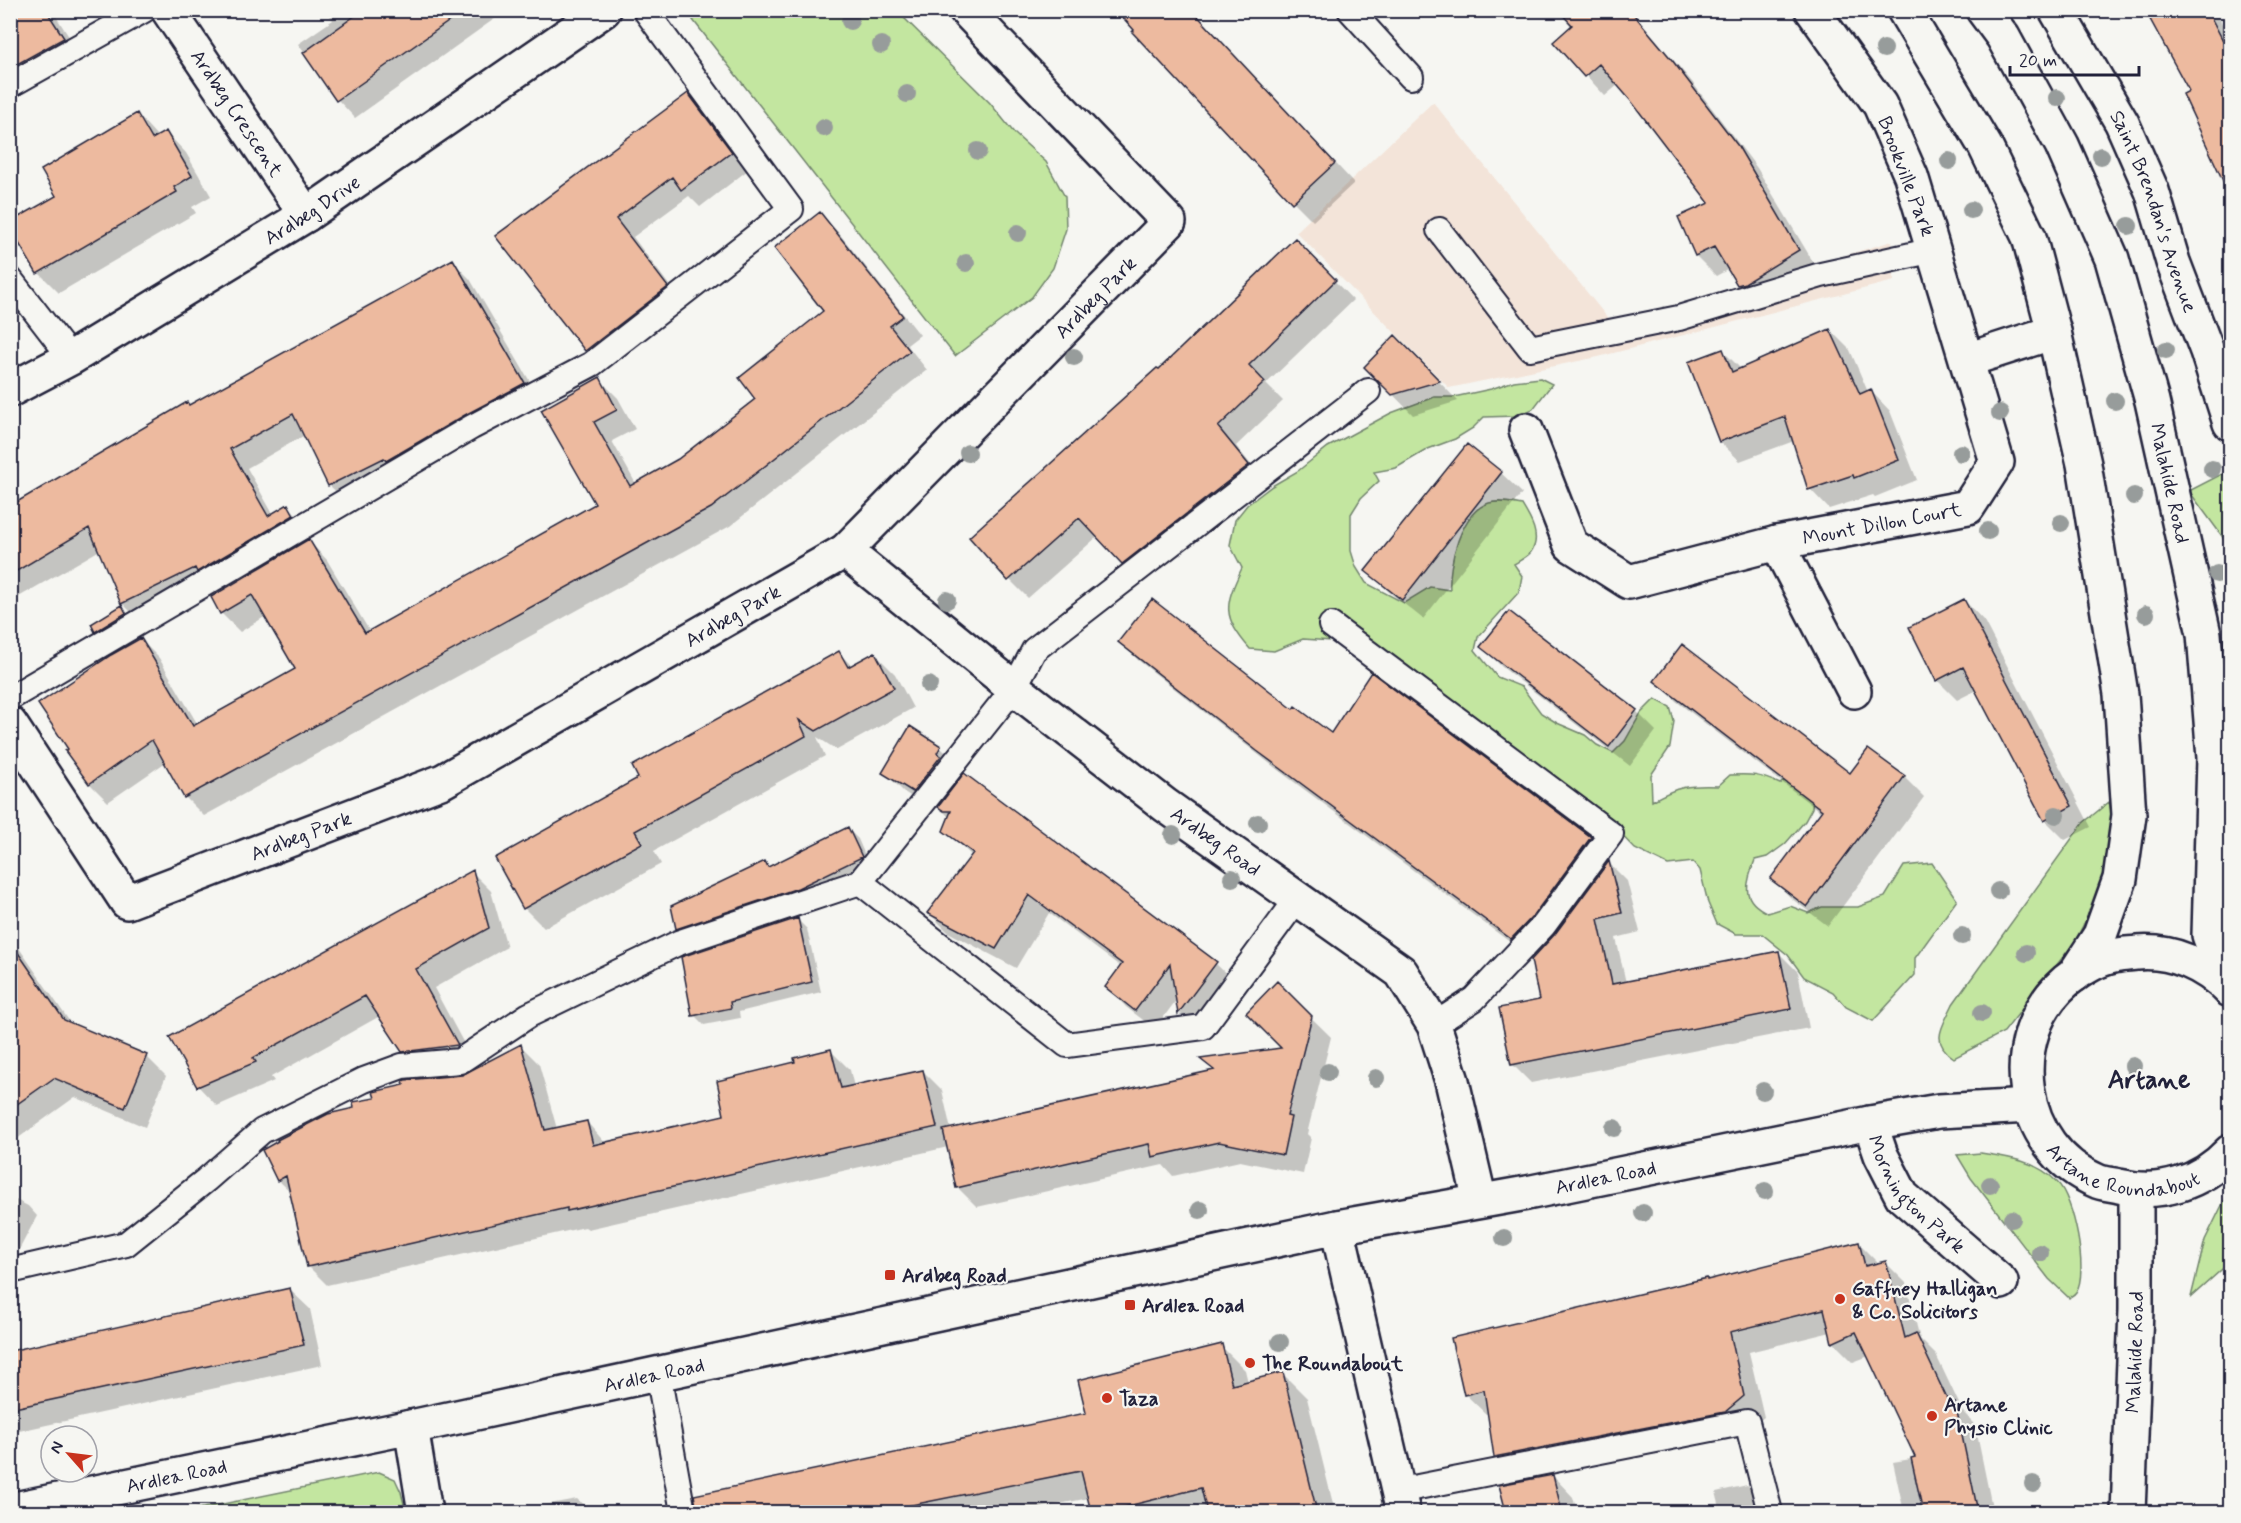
<svg xmlns="http://www.w3.org/2000/svg" width="2241" height="1523" font-family="Mynerve,sans-serif">
<rect width="100%" height="100%" fill="#f6f6f2"/>
<filter id="ink" filterUnits="userSpaceOnUse"><feTurbulence type="fractalNoise" baseFrequency=".0167" numOctaves="2"/><feDisplacementMap in="SourceGraphic" scale="12" xChannelSelector="R" yChannelSelector="G"/><feConvolveMatrix kernelMatrix="1 2 1 2 8 2 1 2 1" color-interpolation-filters="sRGB"/></filter>
<g filter="url(#ink)">
<path fill="#f3e4d9" d="M1433 102 1611 322 1745 286 1892 241 1894 281 1598 357 1449 388 1296 232Z"/>
<path fill="#c3e6a0" stroke="#72846e" stroke-width="1.5" d="M704 11H897L990 103 1015 134 1046 162 1065 197 1066 229 1053 268 1032 297 955 356 693 20Z
M1540 378 1552 384 1533 409 1516 416 1484 417 1473 428 1455 439 1428 449 1396 468 1374 472 1379 481 1361 498 1351 514V551L1356 567 1366 583 1404 603 1430 587 1450 590C1448 565 1461 511 1489 503 1500 500 1512 503 1522 505 1530 518 1542 537 1531 552 1527 557 1519 561 1514 564L1522 576 1519 592 1478 637 1475 650 1497 677 1522 687 1541 713 1557 723 1585 735 1597 745 1613 753 1625 741 1641 713 1655 699 1670 707 1674 721 1670 747 1651 775 1652 801C1678 786 1688 785 1718 786L1730 775C1752 774 1759 774 1780 784L1791 775 1813 794 1812 808 1805 821 1785 844 1767 857 1755 860C1746 885 1740 900 1768 913L1790 906 1808 913 1822 907H1858L1885 897 1904 866 1932 863 1957 900 1915 958V975L1873 1021 1846 1007 1833 992 1804 977 1788 955 1762 934H1736L1717 924 1708 903 1700 870 1693 862 1668 865 1635 849 1607 820 1429 686 1348 654 1332 641 1303 639 1274 651 1250 649C1222 616 1224 606 1242 568L1230 545 1235 520 1247 505 1272 486 1298 471 1328 447 1391 413 1434 397H1454L1491 389 1514 381Z
M2224 473 2230 489V552L2222 536 2189 491Z
M2109 802 2113 820 2103 887 2074 943 2004 1032 1954 1058C1929 1041 1943 1026 1953 1004L2083 823Z
M2230 856V939L2224 909Z
M1981 1153C2008 1157 2037 1161 2057 1182 2074 1198 2089 1273 2076 1292 2074 1295 2071 1296 2069 1298L2049 1279 1971 1178 1957 1155Z
M2230 1189V1262L2191 1297 2205 1240Z
M379 1472 395 1479 401 1492 406 1512H184Z"/>
<path fill="#0003" d="M10 10H52L83 59 23 93 17 99 16 109 13 111 10 109Z
M326 10H507L355 118 338 100 298 44 333 20Z
M1192 10 1354 183 1313 221 1293 201Z
M1558 10H1631L1692 82 1757 168 1818 270 1759 305 1738 285 1729 269 1716 276 1696 256 1680 218 1711 203 1619 84 1605 96 1555 42 1572 27Z
M2147 10H2215L2230 39V191L2191 92Z
M688 95 706 112 748 170 700 207 689 196 633 237 684 305 604 368 586 350 497 237Z
M137 114 158 137 166 132 186 153 211 196 192 207 196 213 59 293 39 273 58 196Z
M820 214 838 232 920 335 907 345 927 370 730 526 204 816 185 797 166 762 108 802 90 784 67 752 141 640 159 658 198 725 297 669 266 616 240 632 221 613 309 541 327 560 370 632 597 505 543 411 599 379 618 398 635 429 612 441 636 484 679 461 757 399 825 311Z
M1295 240 1353 300 1266 384 1283 401 1236 446 1267 485 1142 581 1098 536 1028 598 1009 579 1159 371Z
M452 261 470 279 542 402 348 503 329 485 305 435 247 468 273 514 288 506 306 524 140 621 122 603 100 550 10 602V507Z
M1830 330 1850 350 1868 392 1871 391 1890 411 1917 480 1875 497 1873 495 1829 509 1810 489 1794 441 1740 461 1720 442 1690 363 1723 351 1741 369Z
M1395 337 1458 401 1413 415 1366 367Z
M1467 446 1501 473 1522 493 1423 619 1388 591 1368 571Z
M1964 600 1984 621 2091 827 2065 840 2045 820 1977 690 1957 700 1937 680Z
M122 607 131 617 106 640 96 631Z
M1509 613 1636 711 1656 731 1630 766 1502 667 1482 647Z
M1120 642 1293 711 1331 735 1590 838 1609 857 1552 935 1530 957 1278 770 1138 660Z
M839 653 852 666 875 654 895 674 913 708 837 750 817 737 825 756 654 851 661 864 544 928 524 908 640 779Z
M1656 681 1850 776 1904 777 1924 797 1828 926 1792 899 1772 879 1822 813 1676 701Z
M911 729 941 748 961 768 957 774 962 779 965 776 1216 964 1236 983 1199 1032 1180 1013 1177 999 1155 1029 1126 1007 1107 987 1121 967 1049 913 1016 968 948 932 929 913 972 856 945 830 950 818 938 806 934 811 904 792 884 772Z
M848 829 858 839 870 867 687 938 677 928 765 863 769 868Z
M1609 863 1627 881 1640 932 1616 938 1626 983 1779 953 1798 972 1809 1028 1531 1083 1512 1064 1541 1001 1557 935Z
M472 872 491 891 507 947 434 988 475 1064 423 1070 403 1051 380 1016 271 1077 274 1081 217 1106 198 1086Z
M798 920 807 929 821 992 739 1012 740 1018 704 1025 694 1015Z
M10 935 72 1025 146 1056 166 1076 145 1127 75 1097 10 1144Z
M1277 984 1331 1037 1307 1134 1311 1138 1303 1174 1240 1161 1173 1176 1163 1165 977 1207 957 1187 948 1147 588 1229 585 1227 327 1285 308 1266 292 1193 278 1180 356 1109 468 1075 520 1045 539 1064 557 1129 587 1122 606 1144 726 1116 796 1063 831 1051 850 1070 854 1087 923 1071 942 1090 951 1130 1214 1071 1203 1060 1284 1049Z
M10 1197 28 1206 37 1216 19 1250 10 1245Z
M1859 1244 1879 1264 1886 1263 1906 1283 1920 1339 1936 1355 1963 1412 1975 1424 1993 1512H1904L1893 1462 1917 1458 1869 1356 1853 1362 1833 1342 1831 1332 1749 1352 1764 1417 1745 1432 1516 1477 1496 1457 1489 1414H1486L1465 1394 1708 1281Z
M290 1290 310 1309 322 1365 10 1433V1350L25 1347 26 1349Z
M1221 1346 1245 1370 1248 1382 1283 1374 1307 1398 1335 1512H1092L1089 1498 1020 1512H698L699 1510 1088 1414Z
M1553 1476 1573 1497 1577 1512H1507L1501 1487Z
M1747 1485 1757 1494 1762 1512H1721L1716 1492Z
M577 1499 591 1512H528L527 1508Z"/>
<path fill="#edba9f" stroke="#22223b" stroke-width="1.5" d="M10 10H46L64 38 10 68Z
M363 10H465L336 101 303 53Z
M1116 10H1192L1335 163 1292 203 1132 32 1134 30Z
M1558 10H1630L1672 60 1738 146 1799 250 1745 283 1737 285 1714 247 1695 256 1678 217 1709 203 1631 101 1599 64 1584 77 1553 42 1572 25Z
M2145 10H2207L2230 54V196L2183 94 2189 91Z
M688 93 732 152 681 190 672 177 616 219 668 287 585 351 495 236Z
M137 113 152 139 166 131 192 176 174 187 177 192 37 274 10 228V222L56 196 41 170Z
M820 212 903 316 890 326 910 351 755 474 711 508 184 798 152 740 89 784 65 751 68 749 38 704 111 655 141 638 193 726 295 669 252 595 220 614 211 597 309 539 365 633 595 504 541 410 600 377 617 410 594 422 630 486 678 459 755 399 739 378 823 311 774 248Z
M1295 238 1336 280 1249 365 1265 382 1218 427 1249 465 1122 564 1079 518 1008 581 969 537 1157 368 1159 369Z
M453 259 525 383 465 415 386 461 384 458 328 486 293 414 230 449 268 516 288 504 294 515 197 572 195 568 121 604 89 528 10 575V506L187 402 189 405Z
M1830 329 1860 394 1871 389 1899 460 1854 478 1853 475 1808 490 1785 417 1719 442 1688 362 1723 349 1732 372Z
M1395 335 1440 381 1392 395 1364 367Z
M1467 444 1502 472 1402 600 1365 571Z
M1152 599 1293 709 1295 706 1331 733 1371 672 1591 837 1533 916 1511 939 1257 751 1118 642Z
M1964 599 2072 806 2044 821 1963 667 1936 681 1909 627Z
M122 605 126 613 95 632 91 624Z
M1509 611 1637 710 1609 747 1480 647Z
M1682 644 1850 773 1868 749 1905 776 1807 907 1770 879 1822 810 1654 681Z
M839 651 848 667 875 652 894 688 816 731 799 720 806 736 635 831 642 843 523 909 495 858 638 778 632 766Z
M910 726 941 746 937 753 941 756 913 792 882 773Z
M964 773 1217 962 1178 1014 1170 964 1135 1011 1105 987 1122 964 1029 895 996 949 927 913 973 853 943 831 951 811H944L938 807Z
M848 827 862 857 798 888 676 929 671 906 765 861 768 867Z
M1609 861 1622 913 1598 919 1612 984 1779 951 1791 1009 1511 1065 1499 1008 1539 1000 1531 960 1555 934Z
M473 870 489 928 416 969 458 1045 402 1052 365 996 253 1058 256 1062 197 1087 169 1037Z
M798 918 812 982 730 1002 731 1008 692 1016 681 957Z
M10 941 64 1020 147 1055 125 1108 54 1078 10 1109Z
M1277 981 1312 1016 1287 1116 1291 1117 1283 1155 1219 1142 1152 1157 1149 1144 956 1188 943 1130 1214 1070 1200 1059 1281 1048 1246 1013Z
M521 1044 545 1130 587 1121 593 1145 724 1115 717 1081 795 1062 794 1058 831 1049 841 1088 923 1070 937 1127 567 1211V1208L307 1267 286 1176 277 1181 262 1150 278 1141 277 1140 328 1114 354 1108 353 1102 375 1098 373 1092 404 1085 403 1081 405 1080 462 1075Z
M1859 1242 1865 1266 1886 1261 1905 1338 1916 1333 1950 1405 1955 1402 1978 1512H1923L1911 1458 1915 1457 1856 1332 1832 1343 1824 1309 1730 1332 1744 1396 1725 1412 1494 1457 1484 1390 1464 1395 1451 1338 1707 1278V1280Z
M290 1288 304 1345 10 1409V1351Z
M1222 1344 1232 1385 1283 1372 1317 1512H1207L1201 1488 1104 1512H1091L1081 1471 877 1512H697L694 1495 1086 1413 1078 1380Z
M1553 1475 1562 1512H1506L1499 1485Z"/>
<g fill="none" stroke-linecap="round" stroke-linejoin="round">
<defs>
<path id="service" d="M1350 10 1411 77
M10 85 144 10
M1439 230 1530 348 1679 318 1821 275 1934 250
M10 279 71 358
M1331 625 1611 834 1544 925 1474 999 1434 1025
M10 698 472 427 592 364 791 209 645 10
M860 882 1067 1045 1203 1027 1298 898
M10 1271 126 1244 206 1180 262 1131 364 1080 402 1066 460 1061 529 1015 678 943 860 882 1014 688 1034 650 1368 391
M658 1373 683 1512
M1398 1491 1747 1422 1770 1512"/>
<g id="minor">
<path id="s1" d="M168 10 306 215"/>
<path id="s2" d="M2056 10 2122 123 2152 191 2173 262 2207 351 2230 423"/>
<path d="M1967 360 2054 332"/>
<path id="s3" d="M10 390 71 358 306 215 604 10"/>
<path id="s4" d="M1526 430 1571 545 1629 582 1777 543 1968 507 1997 462 1911 176 1880 105 1812 10"/>
<path d="M1777 543 1854 691"/>
<path id="s5" d="M845 551 1014 688 1165 805 1401 972 1434 1025 1452 1081 1480 1201"/>
<path id="s6" d="M10 724 127 902 443 781 845 551 1169 222 966 10"/>
<path id="s7" d="M1870 1123 1881 1155 1902 1196 2001 1282"/>
<path d="M1337 1227 1403 1512"/>
<path d="M411 1427 425 1512"/>
</g>
<g id="tertiary">
<path id="s8" d="M10 1510 411 1427 1337 1227 1527 1193 1870 1123 1939 1111 2030 1106"/>
</g>
<g id="secondary">
<path d="M1904 10 1985 146 2029 237 2054 332 2084 464 2121 694 2129 815 2120 879 2100 935 2074 975"/>
<path id="s9" d="M1983 10 2003 37 2062 145 2112 259 2152 401 2204 634 2214 758 2209 935 2229 989"/>
<path id="s10" d="M2230 990C2205 965 2172 950 2137 953 2129 954 2121 954 2114 956 2097 959 2080 970 2066 981 2002 1036 2017 1148 2097 1181 2103 1184 2112 1184 2119 1186 2160 1196 2201 1183 2230 1152"/>
<path id="s11" d="M2128 1512 2136 1310V1190"/>
</g>
</defs>
<use href="#service" stroke="#22223b" stroke-width="28"/>
<use href="#minor" stroke="#22223b" stroke-width="38"/>
<use href="#tertiary" stroke="#22223b" stroke-width="38"/>
<use href="#secondary" stroke="#22223b" stroke-width="38"/>
<use href="#service" stroke="#f6f6f2" stroke-width="24"/>
<use href="#minor" stroke="#f6f6f2" stroke-width="33"/>
<use href="#tertiary" stroke="#f6f6f2" stroke-width="33"/>
<use href="#secondary" stroke="#f6f6f2" stroke-width="33"/>
</g>
<g fill="#979c9b">
<circle cx="850" cy="21" r="9"/>
<circle cx="881" cy="45" r="9"/>
<circle cx="1884" cy="49" r="9"/>
<circle cx="907" cy="94" r="9"/>
<circle cx="2057" cy="98" r="9"/>
<circle cx="824" cy="128" r="9"/>
<circle cx="978" cy="151" r="9"/>
<circle cx="2101" cy="156" r="9"/>
<circle cx="1949" cy="161" r="9"/>
<circle cx="1971" cy="210" r="9"/>
<circle cx="2129" cy="226" r="9"/>
<circle cx="1018" cy="233" r="9"/>
<circle cx="966" cy="263" r="9"/>
<circle cx="2166" cy="350" r="9"/>
<circle cx="1074" cy="357" r="9"/>
<circle cx="2115" cy="401" r="9"/>
<circle cx="2000" cy="413" r="9"/>
<circle cx="968" cy="453" r="9"/>
<circle cx="1961" cy="453" r="9"/>
<circle cx="2212" cy="469" r="9"/>
<circle cx="2134" cy="496" r="9"/>
<circle cx="2061" cy="523" r="9"/>
<circle cx="1988" cy="531" r="9"/>
<circle cx="2217" cy="574" r="9"/>
<circle cx="947" cy="600" r="9"/>
<circle cx="2146" cy="614" r="9"/>
<circle cx="929" cy="685" r="9"/>
<circle cx="2056" cy="815" r="9"/>
<circle cx="1258" cy="823" r="9"/>
<circle cx="1173" cy="835" r="9"/>
<circle cx="1232" cy="878" r="9"/>
<circle cx="1998" cy="891" r="9"/>
<circle cx="1962" cy="936" r="9"/>
<circle cx="2026" cy="953" r="9"/>
<circle cx="1982" cy="1013" r="9"/>
<circle cx="2133" cy="1066" r="9"/>
<circle cx="1328" cy="1072" r="9"/>
<circle cx="1376" cy="1078" r="9"/>
<circle cx="1763" cy="1091" r="9"/>
<circle cx="1614" cy="1128" r="9"/>
<circle cx="1990" cy="1185" r="9"/>
<circle cx="1765" cy="1191" r="9"/>
<circle cx="1200" cy="1210" r="9"/>
<circle cx="1643" cy="1213" r="9"/>
<circle cx="2012" cy="1219" r="9"/>
<circle cx="1504" cy="1238" r="9"/>
<circle cx="2040" cy="1253" r="9"/>
<circle cx="1280" cy="1342" r="9"/>
<circle cx="2033" cy="1484" r="9"/>
</g>
</g>
<g fill="#c8321e" stroke="#f6f6f2" stroke-width="2">
<rect x="884" y="1269" width="12" height="12" rx="3"/>
<circle cx="1840" cy="1299" r="6"/>
<rect x="1124" y="1299" width="12" height="12" rx="3"/>
<circle cx="1250" cy="1363" r="6"/>
<circle cx="1107" cy="1398" r="6"/>
<circle cx="1932" cy="1416" r="6"/>
</g>
<g text-anchor="middle" stroke-width="4.5" stroke-linejoin="round" paint-order="stroke">
<g font-size="20" fill="#22223b" stroke="#f6f6f2">
<text dy="7" stroke="none"><textPath href="#s1" startOffset="124">Ardbeg Crescent</textPath></text>
<text transform="translate(1907 176) rotate(69)" y="7">Brookville Park</text>
<text dy="7" stroke="none"><textPath href="#s3" startOffset="352">Ardbeg Drive</textPath></text>
<text dy="7" stroke="none"><textPath href="#s2" startOffset="225">Saint Brendan's Avenue</textPath></text>
<text dy="7" stroke="none"><textPath href="#s6" startOffset="1371">Ardbeg Park</textPath></text>
<text dy="7" stroke="none"><textPath href="#s9" startOffset="513">Malahide Road</textPath></text>
<text dy="7" stroke="none"><textPath href="#s4" startOffset="452">Mount Dillon Court</textPath></text>
<text dy="7" stroke="none"><textPath href="#s6" startOffset="885">Ardbeg Park</textPath></text>
<text dy="7" stroke="none"><textPath href="#s6" startOffset="399">Ardbeg Park</textPath></text>
<text dy="7" stroke="none"><textPath href="#s5" startOffset="471">Ardbeg Road</textPath></text>
<text dy="7" stroke="none"><textPath href="#s10" startOffset="444">Artane Roundabout</textPath></text>
<text dy="7" stroke="none"><textPath href="#s8" startOffset="1630">Ardlea Road</textPath></text>
<text dy="7" stroke="none"><textPath href="#s7" startOffset="87">Mornington Park</textPath></text>
<text dy="7" stroke="none"><textPath href="#s11" startOffset="160">Malahide Road</textPath></text>
<text dy="7" stroke="none"><textPath href="#s8" startOffset="658">Ardlea Road</textPath></text>
<text dy="7" stroke="none"><textPath href="#s8" startOffset="170">Ardlea Road</textPath></text>
</g>
<g font-size="20" font-weight="bold" fill="#22223b" stroke="#f6f6f2" text-anchor="start">
<text x="902" y="1282">Ardbeg Road</text>
<text x="1852" y="1295">Gaffney Halligan<tspan x="1852" dy="23">&amp; Co. Solicitors</tspan></text>
<text x="1142" y="1312">Ardlea Road</text>
<text x="1262" y="1370">The Roundabout</text>
<text x="1119" y="1405">Taza</text>
<text x="1944" y="1411">Artane<tspan x="1944" dy="23">Physio Clinic</tspan></text>
</g>
<g font-size="26" font-weight="bold" fill="#22223b" stroke="#f6f6f2">
<text x="2149" y="1088">Artane</text>
</g>
</g>
<rect width="2241" height="1523" fill="none" stroke="#f6f6f2" stroke-width="36"/>
<rect x="18" y="18" width="2205" height="1487" fill="none" stroke="#22223b" stroke-width="2" filter="url(#ink)"/>
<g transform="translate(69 1454) rotate(298)"><circle r="28" fill="#f6f6f2" stroke="#a1a1a9" stroke-width="1.5"/>
<path d="M0-4.5L10 22L0 15L-10 22Z" fill="#c8321e"/>
<text y="-9" font-size="16" font-weight="bold" text-anchor="middle" fill="#22223b">N</text>
</g>
<path d="M2010 66v9h129v-9" fill="none" stroke="#22223b" stroke-width="3"/>
<text x="2019" y="66" font-size="18" fill="#22223b" stroke="#f6f6f2" stroke-width="4.5" paint-order="stroke">20 m</text>
</svg>
